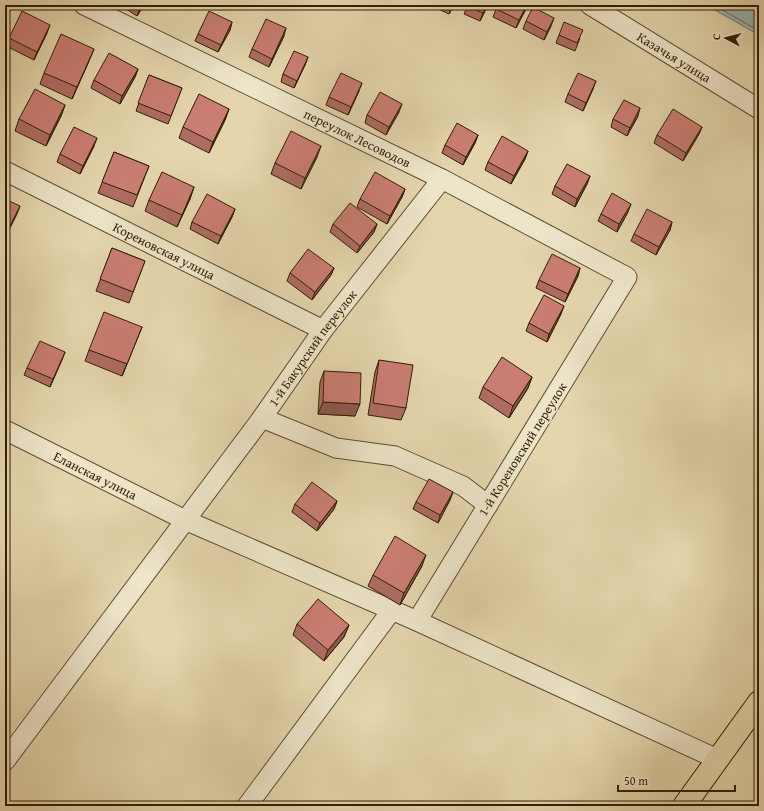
<svg xmlns="http://www.w3.org/2000/svg" width="764" height="811" font-family="'Gentium Book Plus',serif">
<rect width="100%" height="100%" fill="#e4d5ac"/>
<filter id="stains"><feTurbulence type="fractalNoise" baseFrequency=".005" numOctaves="4"/><feColorMatrix values="0 0 0 0 .2 0 0 0 0 .09 0 0 0 0 .02 0 0 0 .5 -.17"/></filter>
<radialGradient id="worn" r=".72"><stop offset=".6" stop-color="#630" stop-opacity="0"/><stop offset="1" stop-color="#630" stop-opacity=".3"/></radialGradient>
<path fill="#9cb5b6" stroke="#70796f" d="M706 5H759V35Z"/>
<g fill="none" stroke-linecap="round" stroke-linejoin="round">
<path stroke="#666a5d" stroke-width="1" d="M714 5 759 31"/>
<defs>
<g id="minor">
<path id="s1" d="M84 5 442 179 627 277 417 621"/>
<path id="s2" d="M590 5 759 109"/>
<path id="s3" d="M5 171 323 330"/>
<path d="M262 418 336 448 395 456 463 486 488 505"/>
<path id="s4" d="M5 430 185 520 417 621 717 759"/>
<path id="s5" d="M5 761 262 418 323 330 442 179"/>
<path d="M247 806 392 610"/>
</g>
<path id="major" d="M684 806 759 702"/>
</defs>
<use href="#minor" stroke="#5c4c2e" stroke-width="21"/>
<use href="#major" stroke="#2f1e04" stroke-width="24"/>
<use href="#minor" stroke="#ede4c9" stroke-width="19"/>
<use href="#major" stroke="#e4d5ac" stroke-width="22"/>
</g>
<path fill="#ae6c62" stroke="#2f1e04" d="M120 5H144L137 16Z
M432 5H454L449 14 432 6Z
M468 5H488L480 21 464 14Z
M496 9H526L516 28 493 17Z
M526 21 551 26 544 40 523 29Z
M232 22 230 30 218 52 195 41 198 34Z
M47 33 34 60 6 46 9 38Z
M559 35 580 38 575 51 556 43Z
M284 36 269 67 249 57 252 49Z
M308 57 305 65 294 88 281 82 283 74Z
M89 61 72 99 40 84 44 73Z
M138 69 135 77 120 104 91 88 94 80Z
M149 75 182 88 168 124 136 111Z
M593 89 583 111 565 102 568 94Z
M359 91 348 115 326 105 329 97Z
M65 105 61 116 46 146 15 131 19 119Z
M229 109 225 120 209 153 179 138 183 127Z
M399 112 386 135 365 123 367 115Z
M638 116 627 136 611 127 613 119Z
M702 127 699 134 683 161 654 143 657 135Z
M478 135 475 143 463 165 442 153 445 145Z
M94 146 80 174 57 162 60 154Z
M528 151 525 159 511 184 485 170 488 162Z
M114 152 149 166 133 207 98 193Z
M317 157 301 189 271 174 275 163Z
M590 176 587 184 575 207 552 194 555 186Z
M194 187 190 199 177 227 145 211 149 200Z
M405 189 402 197 387 224 357 207 360 199Z
M235 209 232 217 218 244 190 229 192 222Z
M628 212 617 232 598 221 601 214Z
M672 222 670 230 656 255 631 241 634 234Z
M333 224H377L374 232 357 253 330 232Z
M112 248 145 261 129 303 96 291Z
M334 268 331 275 312 300 287 281 290 273Z
M580 268 578 276 565 302 536 288 539 280Z
M561 314 547 342 526 331 529 323Z
M142 327 122 376 85 361 89 350Z
M65 352 50 387 24 375 27 368Z
M379 360 406 408 401 420 368 415 375 372Z
M324 371 355 416 318 414 320 382Z
M532 377 528 388 509 418 479 398 483 387Z
M453 492 450 500 438 523 413 509 416 502Z
M337 501 334 509 317 531 292 512 295 504Z
M422 566 400 605 368 586 373 575Z
M297 624 349 625 344 637 324 661 293 635Z"/>
<path fill="#8d5850" stroke="#2f1e04" d="M142 5H144L137 16 140 8Z
M453 5H454L449 14Z
M487 5H488L480 21 483 13Z
M527 5 526 9 516 28 519 20Z
M554 18 551 26 544 40 547 32Z
M232 22 230 30 218 52 221 45Z
M50 25 47 33 34 60 37 52Z
M286 28 284 36 269 67 272 59Z
M94 49 89 61 72 99 77 87Z
M308 57 305 65 294 88 297 81Z
M138 69 135 77 120 104 122 96Z
M596 81 593 89 583 111 586 103Z
M362 83 359 91 348 115 351 107Z
M402 104 399 112 386 135 389 127Z
M65 105 61 116 46 146 50 135Z
M640 108 638 116 627 136 630 128Z
M229 109 225 120 209 153 213 142Z
M702 127 699 134 683 161 686 153Z
M478 135 475 143 463 165 466 157Z
M97 138 94 146 80 174 83 166Z
M321 146 317 157 301 189 305 178Z
M528 151 525 159 511 184 514 176Z
M590 176 587 184 575 207 577 199Z
M194 187 190 199 177 227 182 215Z
M405 189 402 197 387 224 390 216Z
M631 204 628 212 617 232 619 224Z
M20 206 17 214 5 238V236Z
M235 209 232 217 218 244 221 236Z
M672 222 670 230 656 255 659 247Z
M377 224 374 232 357 253 360 246Z
M334 268 331 275 312 300 315 292Z
M580 268 578 276 565 302 568 294Z
M564 306 561 314 547 342 549 334Z
M142 327 137 338 122 376 127 364Z
M65 352 62 360 50 387 53 379Z
M532 377 528 388 509 418 513 406Z
M323 402 360 404 355 416 318 414Z
M453 492 450 500 438 523 440 515Z
M337 501 334 509 317 531 320 523Z
M426 555 422 566 400 605 404 593Z
M349 625 344 637 324 661 328 650Z"/>
<path fill="#ca7d72" stroke="#2f1e04" d="M135 5H142L140 8Z
M468 5H487L483 13 467 6Z
M498 5H527L519 20 496 9Z
M533 7 554 18 547 32 526 21Z
M22 11 50 25 37 52 9 38Z
M209 11 232 22 221 45 198 34Z
M266 19 286 28 272 59 252 49Z
M564 22 583 30 577 43 559 35Z
M61 34 94 49 77 87 44 73Z
M294 51 308 57 297 81 283 74Z
M109 53 138 69 122 96 94 80Z
M341 73 362 83 351 107 329 97Z
M578 73 596 81 586 103 568 94Z
M149 75 182 88 171 116 138 103Z
M35 89 65 105 50 135 19 119Z
M380 92 402 104 389 127 367 115Z
M199 94 229 109 213 142 183 127Z
M624 100 640 108 630 128 613 119Z
M673 109 702 127 686 153 657 135Z
M457 123 478 135 466 157 445 145Z
M74 127 97 138 83 166 60 154Z
M291 131 321 146 305 178 275 163Z
M502 136 528 151 514 176 488 162Z
M114 152 149 166 137 195 102 182Z
M567 164 590 176 577 199 555 186Z
M162 172 194 187 182 215 149 200Z
M375 172 405 189 390 216 360 199Z
M612 193 631 204 619 224 601 214Z
M207 194 235 209 221 236 192 222Z
M5 199 20 206 5 236Z
M350 203 377 224 360 246 333 224Z
M647 209 672 222 659 247 634 234Z
M112 248 145 261 133 292 100 279Z
M308 249 334 268 315 292 290 273Z
M552 254 580 268 568 294 539 280Z
M544 295 564 306 549 334 529 323Z
M104 312 142 327 127 364 89 350Z
M40 341 65 352 53 379 27 368Z
M502 357 532 377 513 406 483 387Z
M379 360 413 365 406 408 373 403Z
M324 371 361 373 360 404 323 402Z
M429 479 453 492 440 515 416 502Z
M312 482 337 501 320 523 295 504Z
M395 536 426 555 404 593 373 575Z
M318 599 349 625 328 650 297 624Z"/>
<g text-anchor="middle" stroke-width="3.5" stroke-linejoin="round" paint-order="stroke">
<g font-size="13" fill="#2f1e04" stroke="#ede4c9">
<text dy="5" stroke="none"><textPath href="#s2" startOffset="99">Казачья улица</textPath></text>
<text dy="5" stroke="none"><textPath href="#s1" startOffset="304">переулок Лесоводов</textPath></text>
<text dy="5" stroke="none"><textPath href="#s3" startOffset="178">Кореновская улица</textPath></text>
<text dy="5" stroke="none"><textPath href="#s5" startOffset="515">1-й Бакурский переулок</textPath></text>
<text transform="translate(522 449) rotate(-58)" y="5">1-й Кореновский переулок</text>
<text dy="5" stroke="none"><textPath href="#s4" startOffset="101">Еланская улица</textPath></text>
</g>
</g>
<rect width="764" height="811" fill="none" stroke="#e4d5ac" stroke-width="20"/>
<rect x="6" y="6" width="752" height="799" fill="none" stroke="#2f1e04" stroke-width="2"/>
<rect x="10" y="10" width="744" height="791" fill="none" stroke="#2f1e04"/>
<g transform="translate(726 38) rotate(277)" stroke="#ede4c9" stroke-width="3" paint-order="stroke">
<path d="M0-3L7 15L0 10L-7 15Z" fill="#2f1e04"/>
<text y="-6" font-size="11" font-weight="bold" text-anchor="middle" fill="#2f1e04">С</text>
</g>
<path d="M618 785v6h117v-6" fill="none" stroke="#2f1e04" stroke-width="2"/>
<text x="624" y="785" font-size="12" fill="#2f1e04" stroke="#ede4c9" stroke-width="3" paint-order="stroke">50 m</text>
<rect width="100%" height="100%" filter="url(#stains)"/>
<rect width="100%" height="100%" fill="url(#worn)"/>
</svg>
